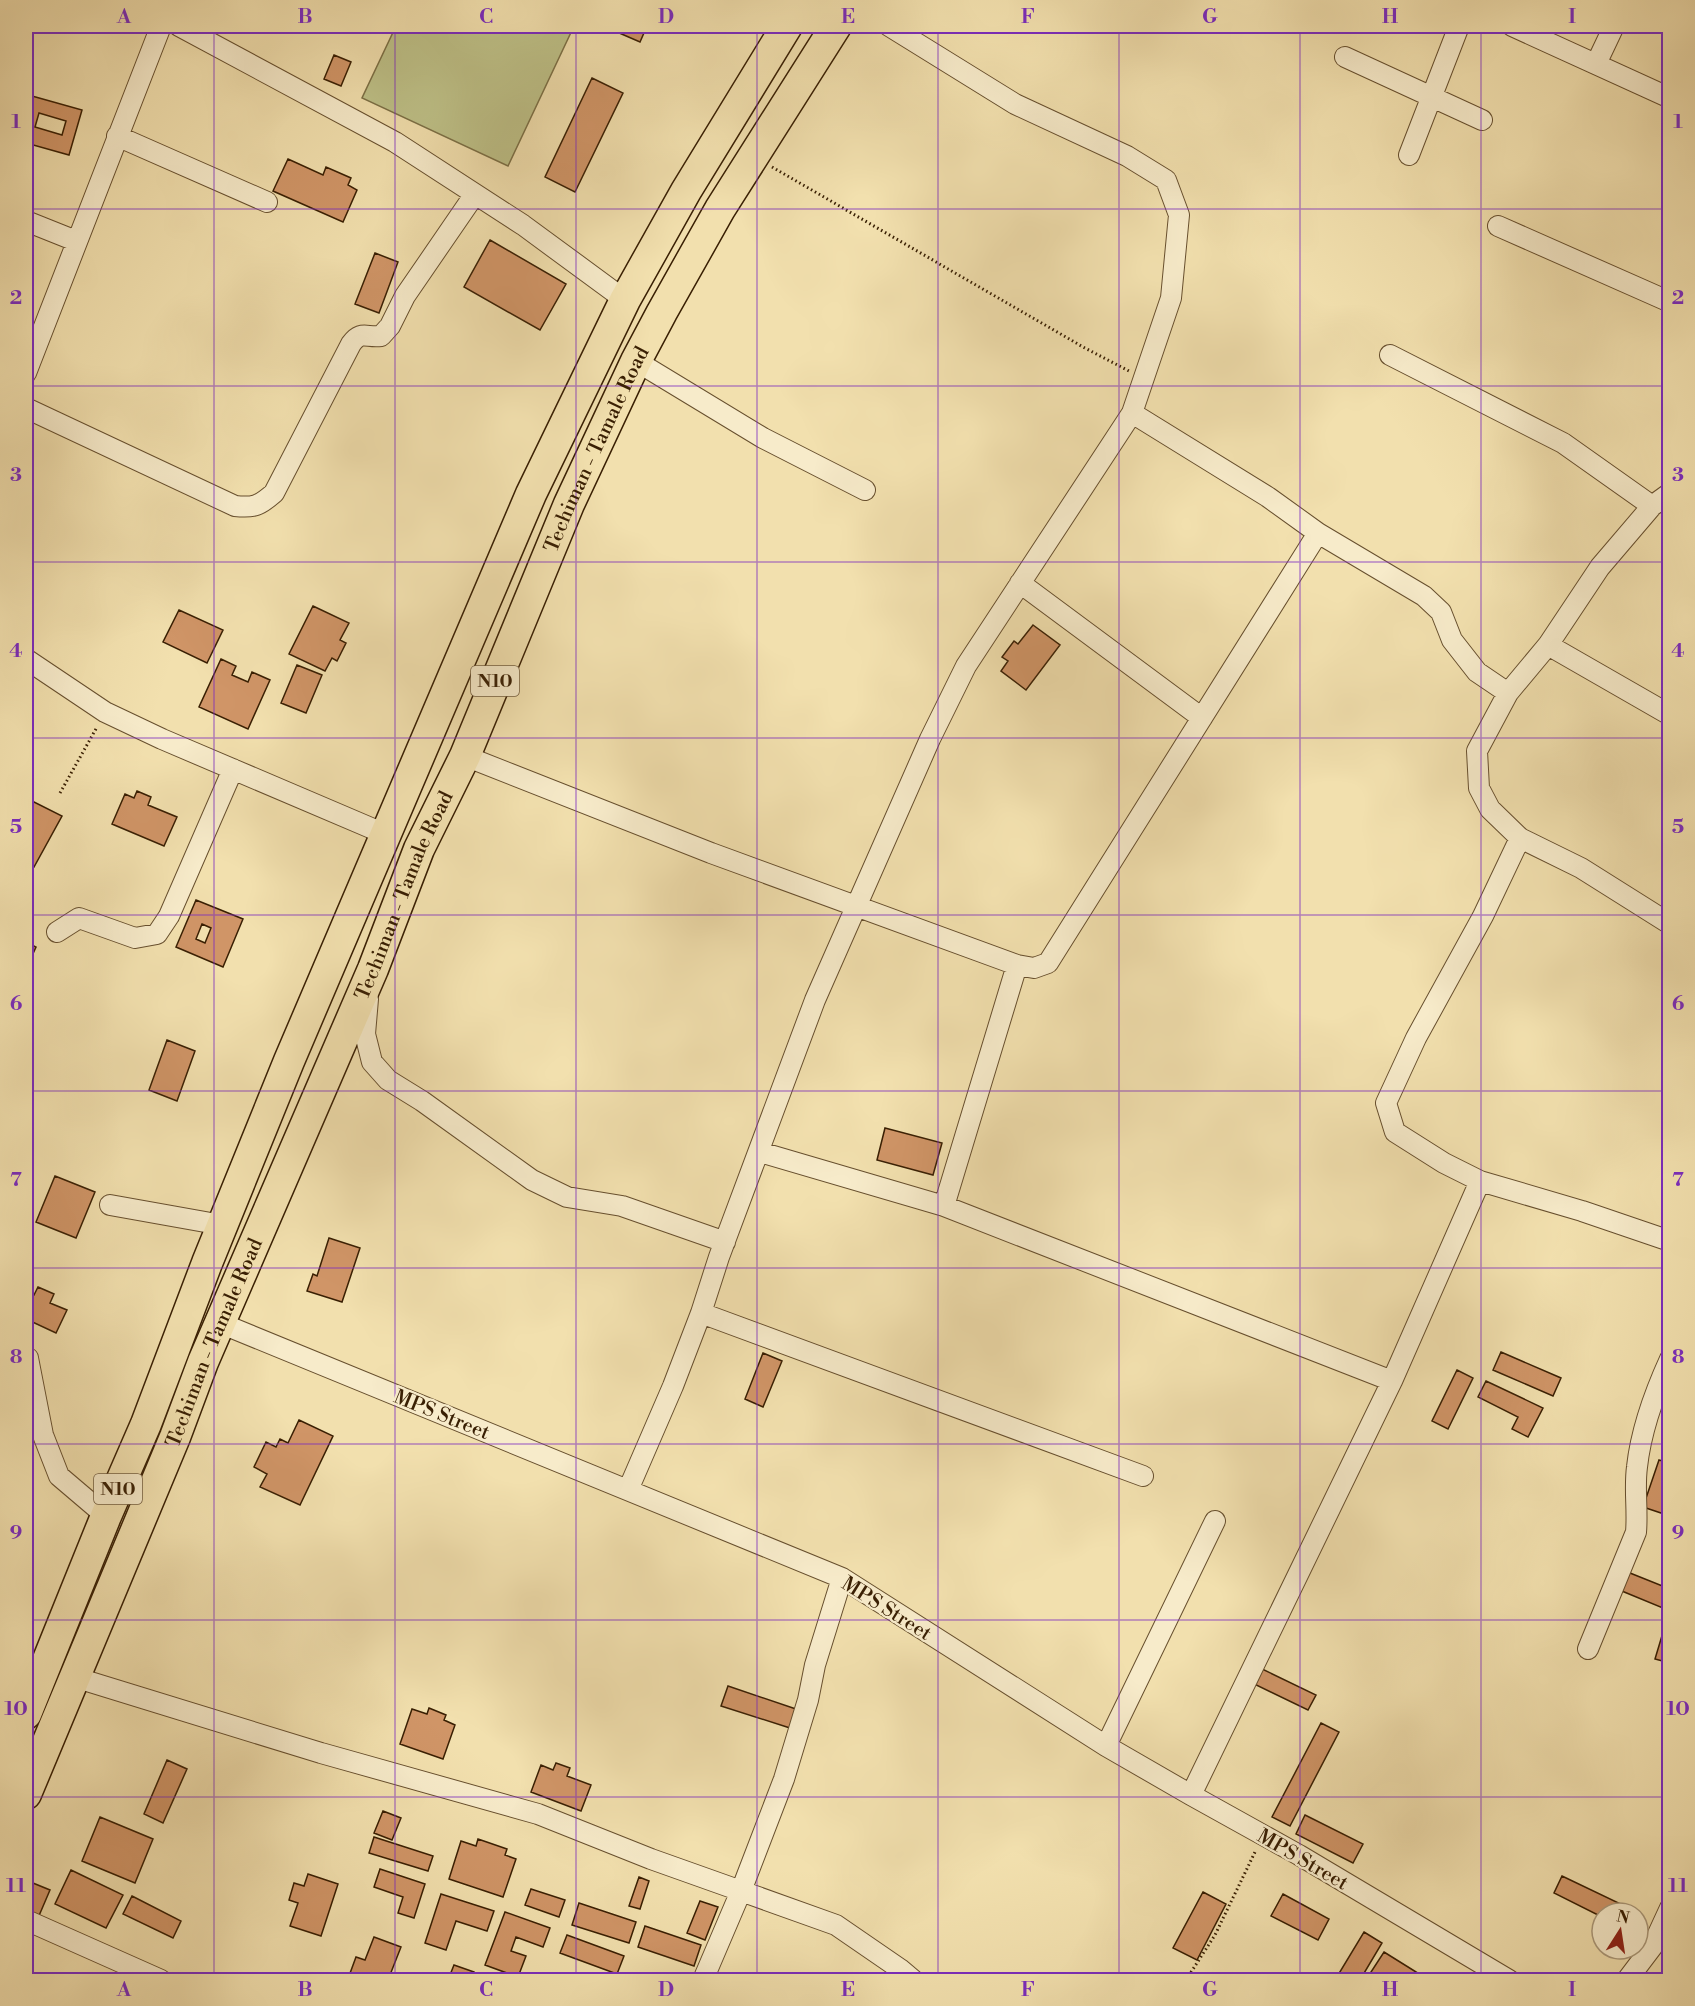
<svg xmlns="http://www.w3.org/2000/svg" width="1695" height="2006" font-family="'Libre Bodoni',serif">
<rect width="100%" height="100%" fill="#f2e0ae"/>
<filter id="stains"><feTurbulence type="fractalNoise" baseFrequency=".00333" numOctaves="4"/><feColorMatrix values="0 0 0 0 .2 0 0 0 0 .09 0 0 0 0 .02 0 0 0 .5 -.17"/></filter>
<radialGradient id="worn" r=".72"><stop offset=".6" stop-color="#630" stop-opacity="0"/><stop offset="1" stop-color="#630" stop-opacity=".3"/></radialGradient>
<path fill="#bec188" stroke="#7c7046" stroke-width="1.5" d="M396 26H574L508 166 362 98Z"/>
<path fill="#d09567" stroke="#391f03" stroke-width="1.5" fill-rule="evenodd" d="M619 26H647L640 42 617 32Z
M334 55 351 62 341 86 324 79Z
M592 78 623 93 575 192 545 177Z
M32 96 82 110 69 155 26 143V118ZM39 113 66 121 62 135 35 127Z
M288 159 323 175 326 167 351 178 348 185 357 190 343 222 273 191Z
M490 240 566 284 540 330 464 287Z
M375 253 398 262 379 313 355 304Z
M313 606 349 623 340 640 346 643 337 661 332 658 325 671 289 654Z
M179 610 223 630 207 663 163 642Z
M1033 625 1060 645 1026 690 1001 671 1008 661 1002 657 1014 641 1018 644Z
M221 659 236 666 232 675 248 682 252 672 270 680 248 729 199 707Z
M297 665 322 675 306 713 281 703Z
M137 791 151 797 148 805 177 817 164 846 112 824 125 794 134 798Z
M28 799 62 816 34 867 26 863V804Z
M196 900 243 919 223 967 176 947ZM202 924 211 928 205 943 196 939Z
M26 942 36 947 26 969Z
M167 1040 195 1051 177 1101 149 1090Z
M885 1128 942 1143 933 1175 877 1160Z
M55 1176 95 1192 76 1238 36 1222Z
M329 1238 360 1248 342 1302 307 1291 313 1274 317 1276Z
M38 1287 54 1294 50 1303 67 1310 56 1333 26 1319V1291L34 1295Z
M1501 1352 1561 1378 1553 1396 1493 1370Z
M763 1353 782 1361 763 1407 745 1399Z
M1457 1370 1473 1378 1448 1429 1432 1421Z
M1486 1381 1543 1408 1528 1437 1512 1429 1518 1417 1478 1397Z
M299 1420 333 1436 300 1505 260 1487 267 1474 254 1467 266 1442 276 1447 280 1439 288 1443Z
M1659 1460 1670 1463V1507L1667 1515 1643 1507Z
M1625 1571 1670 1589V1611L1617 1589Z
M1667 1619 1670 1620V1663L1655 1659Z
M1258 1667 1316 1695 1308 1710 1250 1682Z
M728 1686 796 1709 790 1728 721 1706Z
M429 1708 446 1715 444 1720 455 1725 443 1759 400 1744 412 1709 427 1714Z
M1321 1723 1339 1732 1290 1826 1272 1817Z
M167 1760 187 1769 163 1823 144 1814Z
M556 1763 570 1768 567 1776 591 1785 581 1811 531 1792 541 1765 553 1770Z
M383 1811 401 1818 392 1840 374 1833Z
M1305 1815 1363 1844 1353 1863 1296 1834Z
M100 1817 153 1839 135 1883 82 1861Z
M374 1837 433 1856 428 1871 369 1853Z
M478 1839 507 1849 505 1855 516 1859 503 1897 449 1879 461 1841 476 1846Z
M380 1869 425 1884 414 1918 398 1913 403 1897 374 1887Z
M71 1870 123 1895 106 1928 55 1904Z
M308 1874 338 1884 321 1936 290 1926 298 1903 289 1900 294 1883 304 1886Z
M1562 1876 1627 1907 1624 1913H1602V1917L1554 1893Z
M639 1877 649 1881 640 1909 629 1906Z
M28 1881 50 1890 38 1918 26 1913V1887Z
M531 1889 565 1900 559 1917 525 1905Z
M1203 1892 1226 1904 1197 1960 1173 1948Z
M441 1894 494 1911 487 1931 456 1921 446 1950 425 1943Z
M1283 1894 1329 1919 1318 1940 1271 1916Z
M132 1896 181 1921 173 1938 123 1914Z
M700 1901 718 1907 705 1940 687 1933Z
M579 1903 636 1922 629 1943 572 1925Z
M505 1912 550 1928 543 1947 516 1937 511 1951 526 1956 518 1977 485 1965Z
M645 1926 701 1945 694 1966 638 1947Z
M1364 1932 1382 1943 1360 1980H1335Z
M567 1935 624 1956 617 1974 560 1953Z
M374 1937 401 1947 388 1980H352L353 1977 349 1976 356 1957 365 1960Z
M1384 1952 1429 1980H1385L1371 1972Z
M454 1965 474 1972 471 1980H448Z"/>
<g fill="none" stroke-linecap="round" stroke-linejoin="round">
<defs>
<path id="minor" d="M179 26 395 142 523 225 625 300
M889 26 1015 104 1127 156 1166 180 1179 215 1171 298 1132 413 1268 497 1318 533 1424 596 1441 612 1452 640 1477 672 1508 693
M1512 26 1670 98
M1345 57 1482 120
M1596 64 1614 26
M117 136 267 202
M1409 155 1459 26
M26 221 76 241
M1498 226 1670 302
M1390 355 1563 443 1652 506
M636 361 763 438 865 490
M26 373 161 26
M26 408 235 506C254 508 259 506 274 493L351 344C361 330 366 338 381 336L390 326 405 296 475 194
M1670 493 1652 506 1600 567 1548 645 1508 693 1477 751 1479 788 1490 809 1520 838 1581 868 1670 924
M1020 583 1202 718
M1548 645 1670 715
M26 659 105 712 162 739 385 834
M465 756 711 853 1017 965 1034 968 1048 963 1318 533
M1520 838 1483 916 1416 1038 1386 1103 1395 1132 1444 1163 1480 1181 1582 1211 1670 1241
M57 932 79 918 135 938 157 934 169 916 233 769
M368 999 365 1034 372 1062 388 1080 422 1101 532 1180 567 1197 622 1206 725 1242
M760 1152 944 1206 1392 1381
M110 1205 222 1225
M944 1206 1017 965
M701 1313 1143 1476
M220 1323 842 1578 1106 1746 1191 1795 1299 1855 1509 1980
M26 1357 28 1358 43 1435 59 1476 106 1516
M628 1490 673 1386 701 1313 719 1257 815 1000 930 739 966 666 1132 413
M1588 1649 1636 1532C1638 1510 1634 1489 1637 1467 1641 1430 1654 1394 1670 1359
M74 1677 321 1753 538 1814 651 1859 741 1891 784 1779 808 1700 815 1665 842 1578
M1106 1746 1215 1521
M1191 1795 1392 1381 1480 1181
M26 1920 161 1980
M703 1980 741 1891 836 1925 900 1969 913 1980
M1627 1980 1652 1947 1670 1908"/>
<g id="highway">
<path d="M26 1714 106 1516 146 1424 207 1263 289 1061 531 494 625 300 686 191 787 26"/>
<path id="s1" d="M26 1794 175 1437 203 1362 373 969 419 849 465 756 569 504 636 361 662 312 720 209 836 26"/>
</g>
</defs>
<use href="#minor" stroke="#674f2e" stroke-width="22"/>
<use href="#highway" stroke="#391f03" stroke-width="33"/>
<path stroke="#391f03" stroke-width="3" stroke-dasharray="1.5 3" stroke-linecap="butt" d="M772 167 1083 347 1129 371
M60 793 97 727
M1186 1980 1215 1935 1256 1850"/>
<use href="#minor" stroke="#f7ebca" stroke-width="20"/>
<use href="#highway" stroke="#f2e0ae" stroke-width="30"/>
</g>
<path fill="none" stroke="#7b2cbf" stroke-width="1.5" stroke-opacity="0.55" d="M214 26V1980M395 26V1980M576 26V1980M757 26V1980M938 26V1980M1119 26V1980M1300 26V1980M1481 26V1980M26 209H1670M26 386H1670M26 562H1670M26 738H1670M26 915H1670M26 1091H1670M26 1268H1670M26 1444H1670M26 1620H1670M26 1797H1670"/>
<g text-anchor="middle" stroke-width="4.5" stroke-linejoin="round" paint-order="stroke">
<g fill="#f7ebca" stroke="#725c3f" stroke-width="1.5">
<rect x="471" y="666" width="48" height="30" rx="4.5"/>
<rect x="94" y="1474" width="48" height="30" rx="4.5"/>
</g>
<g font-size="18" font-weight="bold" fill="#391f03">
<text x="495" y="687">N10</text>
<text x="118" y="1495">N10</text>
</g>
<g font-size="20" fill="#391f03" stroke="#f7ebca">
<text dy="7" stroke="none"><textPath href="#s1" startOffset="1461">Techiman - Tamale Road</textPath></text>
<text dy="7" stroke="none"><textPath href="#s1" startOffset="975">Techiman - Tamale Road</textPath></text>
<text dy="7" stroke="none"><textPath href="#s1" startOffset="489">Techiman - Tamale Road</textPath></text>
<text transform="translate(442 1414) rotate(22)" y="7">MPS Street</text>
<text transform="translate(887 1608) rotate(32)" y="7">MPS Street</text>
<text transform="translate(1303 1859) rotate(30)" y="7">MPS Street</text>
</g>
</g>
<rect width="1695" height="2006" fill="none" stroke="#f2e0ae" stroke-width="66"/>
<g transform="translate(1620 1931) rotate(12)"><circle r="28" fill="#f7ebca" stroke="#ab997a" stroke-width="1.5"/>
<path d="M0-4.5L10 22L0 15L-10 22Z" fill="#8f2418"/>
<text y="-9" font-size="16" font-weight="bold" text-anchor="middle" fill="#391f03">N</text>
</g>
<rect x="33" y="33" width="1629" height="1940" fill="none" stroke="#7b2cbf" stroke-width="2"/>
<g font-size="20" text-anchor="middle" font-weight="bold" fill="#7b2cbf">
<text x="124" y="23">A</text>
<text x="305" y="23">B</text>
<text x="486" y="23">C</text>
<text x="666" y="23">D</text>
<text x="848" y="23">E</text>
<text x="1028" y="23">F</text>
<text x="1210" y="23">G</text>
<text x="1390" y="23">H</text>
<text x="1572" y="23">I</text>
<text x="16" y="128">1</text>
<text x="1678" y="128">1</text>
<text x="16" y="304">2</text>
<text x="1678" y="304">2</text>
<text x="16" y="481">3</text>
<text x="1678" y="481">3</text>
<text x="16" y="657">4</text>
<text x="1678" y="657">4</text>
<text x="16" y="833">5</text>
<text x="1678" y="833">5</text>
<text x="16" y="1010">6</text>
<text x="1678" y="1010">6</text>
<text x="16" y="1186">7</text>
<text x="1678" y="1186">7</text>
<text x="16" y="1363">8</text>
<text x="1678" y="1363">8</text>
<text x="16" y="1539">9</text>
<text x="1678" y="1539">9</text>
<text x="16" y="1715">10</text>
<text x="1678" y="1715">10</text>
<text x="16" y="1892">11</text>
<text x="1678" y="1892">11</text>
<text x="124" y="1996">A</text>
<text x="305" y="1996">B</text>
<text x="486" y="1996">C</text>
<text x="666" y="1996">D</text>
<text x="848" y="1996">E</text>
<text x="1028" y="1996">F</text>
<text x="1210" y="1996">G</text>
<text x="1390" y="1996">H</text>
<text x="1572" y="1996">I</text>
</g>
<rect width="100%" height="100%" filter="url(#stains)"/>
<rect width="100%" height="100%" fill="url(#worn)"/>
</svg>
